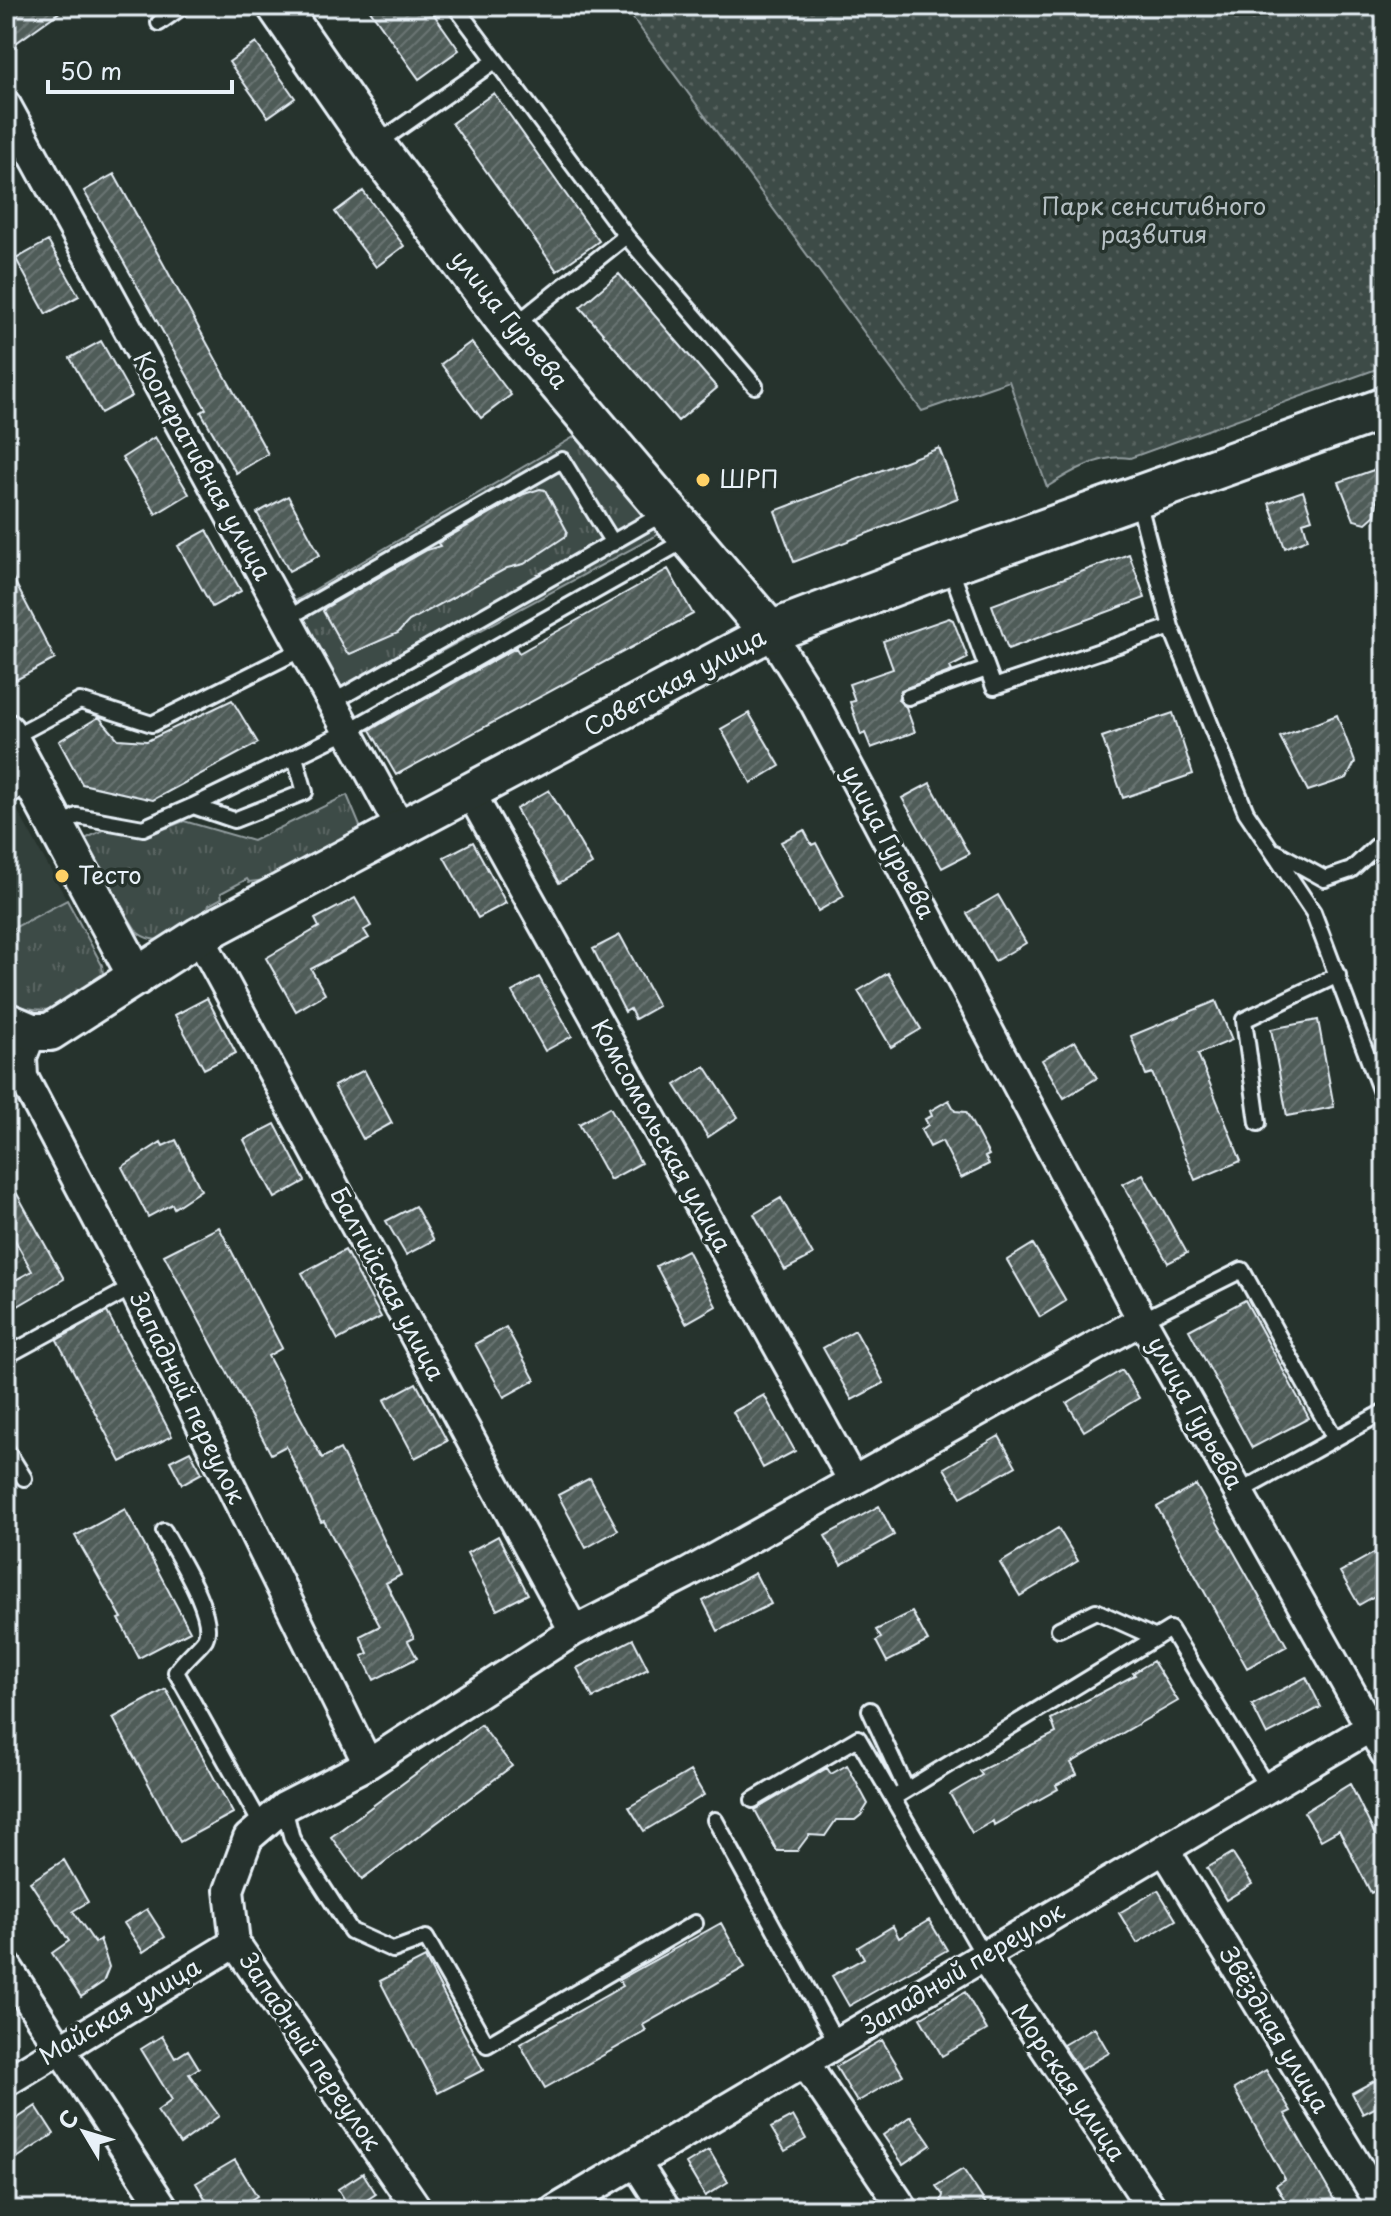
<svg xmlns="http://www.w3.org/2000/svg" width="1391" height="2216" font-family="'Playpen Sans',sans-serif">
<defs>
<pattern id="industrial-furrows" width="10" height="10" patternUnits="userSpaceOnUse" patternTransform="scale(2)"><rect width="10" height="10" fill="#333f3a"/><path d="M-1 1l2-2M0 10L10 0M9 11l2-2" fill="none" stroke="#47524e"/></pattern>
<pattern id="grass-tufts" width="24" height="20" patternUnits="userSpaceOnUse" patternTransform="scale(2)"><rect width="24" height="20" fill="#3e4b47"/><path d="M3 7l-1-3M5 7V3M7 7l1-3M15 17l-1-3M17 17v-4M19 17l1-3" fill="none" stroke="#5a6562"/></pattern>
<pattern id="park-dots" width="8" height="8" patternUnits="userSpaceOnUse" patternTransform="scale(2)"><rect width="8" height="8" fill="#3e4b47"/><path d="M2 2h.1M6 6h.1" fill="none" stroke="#5a6562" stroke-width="1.8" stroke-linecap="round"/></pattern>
<pattern id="building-hatch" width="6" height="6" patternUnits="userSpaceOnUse" patternTransform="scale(2)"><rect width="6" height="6" fill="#505c59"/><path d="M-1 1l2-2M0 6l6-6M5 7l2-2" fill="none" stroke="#697472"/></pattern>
</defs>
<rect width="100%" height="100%" fill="#26332d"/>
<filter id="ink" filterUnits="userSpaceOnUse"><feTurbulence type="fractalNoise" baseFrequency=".0125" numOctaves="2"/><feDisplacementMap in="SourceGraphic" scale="16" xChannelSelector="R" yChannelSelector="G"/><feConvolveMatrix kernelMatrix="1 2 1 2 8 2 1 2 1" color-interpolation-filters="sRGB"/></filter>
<g filter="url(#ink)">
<path fill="#333f3a" d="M15 806 67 900 6 932V811Z"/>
<path fill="url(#industrial-furrows)" d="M6 1174 64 1279 6 1313Z"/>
<path fill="url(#grass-tufts)" stroke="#939ea0" stroke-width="2" d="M579 434 663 532 344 704 290 604Z
M347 795 362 831 275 879 249 882 247 879 221 893 222 898 209 905 204 919C181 931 161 950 138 933L79 842 103 830 149 835 184 821 253 841Z
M67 900 102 965 103 974 98 982C56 1007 56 1019 6 1002V932Z"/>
<path fill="url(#park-dots)" stroke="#939ea0" stroke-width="2" d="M624 6H1385V366L1130 458C1102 453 1070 472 1047 487L1009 381 922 411Z"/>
<path fill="url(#building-hatch)" stroke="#e8f1f8" stroke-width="2" d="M6 6H68L6 50Z
M367 6H428L459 50 419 79Z
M256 43 295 98 268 117 229 62Z
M494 93 599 241 557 271 452 123Z
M114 174 268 454 236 473 201 412 206 409 84 191Z
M363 191 404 246 376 267 335 212Z
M48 241 79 296 46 314 16 259Z
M619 274 717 388 678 421 580 307Z
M101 341 132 396 101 413 70 358Z
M471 342 511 395 481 418 441 364Z
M155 437 189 494 156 514 122 458Z
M939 448 958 498 794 562 775 511Z
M1385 466V492L1378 495 1375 515 1366 523 1354 520 1339 482Z
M540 489 545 490 567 531 566 536 524 564 507 568 409 621 398 633 350 654 346 652 323 611 325 608 427 550 440 546 438 543 524 494Z
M1303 491 1312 519 1303 522 1308 539 1285 548 1269 503Z
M288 496 320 555 289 571 257 513Z
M207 530 241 591 212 607 178 546Z
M1129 554 1145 598 1008 649 992 605Z
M6 565 55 659 16 680 6 660Z
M668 569 693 614 396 775 370 730 516 648 519 653Z
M949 618 953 620 968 658 950 667 952 671 901 690 898 700 906 707 915 732 871 748 865 733 861 735 850 702 855 701 849 684 893 669 883 641Z
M232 700 258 743 153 800 82 784 59 741 99 717 118 739 147 741Z
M749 713 780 766 751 783 721 729Z
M1173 713 1193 774 1123 798 1102 737Z
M1337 715 1355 762 1347 778 1308 791 1280 737Z
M930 783 969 854 942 868 902 798Z
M549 790 592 864 559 883 516 809Z
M804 830 812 845 816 843 844 896 818 911 781 842Z
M473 842 506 903 478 918 444 857Z
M998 895 1026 943 995 961 967 913Z
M355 898 371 926 364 930 369 938 311 969 325 994 296 1011 266 958 319 927 315 919Z
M620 935 658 1006 635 1019 630 1009 625 1012 593 949Z
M888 973 921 1029 891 1047 858 991Z
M539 977 572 1036 545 1051 512 992Z
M207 998 236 1053 204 1069 175 1015Z
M1216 1001 1232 1040 1198 1054 1241 1161 1195 1180 1152 1073 1146 1075 1131 1036Z
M1318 1020 1334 1107 1287 1116 1271 1029Z
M1075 1041 1097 1078 1064 1098 1042 1060Z
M705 1066 738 1117 708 1137 675 1085Z
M364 1070 392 1123 363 1139 334 1086Z
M949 1100 955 1111 966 1112 989 1155 985 1157 989 1164 961 1178 942 1141 930 1147 921 1130 928 1125 925 1119 932 1116 930 1111Z
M610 1107 641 1163 610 1180 579 1124Z
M275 1124 305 1181 275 1198 244 1140Z
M176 1140 201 1190 174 1208 172 1204 148 1217 122 1167 161 1142 163 1146Z
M6 1174 64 1279 6 1313V1285L32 1271 6 1224Z
M1143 1174 1187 1253 1168 1263 1123 1184Z
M781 1198 813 1255 785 1270 754 1214Z
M415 1206 434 1240 406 1255 386 1221Z
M219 1227 282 1348 268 1356 322 1458 340 1449 401 1575 386 1583 414 1638 408 1641 417 1658 374 1680 362 1656 368 1653 360 1636 380 1626 324 1521 321 1522 286 1446 271 1454 164 1255Z
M1033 1244 1066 1301 1040 1317 1007 1260Z
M345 1250 381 1317 338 1340 302 1273Z
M687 1250 716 1306 686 1323 656 1266Z
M1245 1300 1309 1418 1252 1448 1189 1330Z
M107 1312 172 1436 121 1462 57 1340Z
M506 1327 535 1380 504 1397 475 1344Z
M855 1330 884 1383 852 1400 823 1348Z
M1122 1370 1139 1398 1084 1431 1067 1403Z
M416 1383 447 1441 415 1458 384 1400Z
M764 1395 795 1451 763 1468 733 1412Z
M999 1436 1016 1466 961 1497 944 1468Z
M190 1451 202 1473 182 1484 170 1461Z
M590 1478 618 1530 586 1548 558 1495Z
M1196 1485 1287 1646 1247 1668 1157 1507Z
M879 1506 894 1535 841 1565 825 1536Z
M125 1509 190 1631 139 1658 119 1619 122 1618 75 1536Z
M1058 1528 1078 1561 1020 1596 1000 1563Z
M498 1536 528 1594 497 1610 467 1553Z
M1385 1547V1590L1359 1605 1340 1572Z
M755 1573 771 1604 718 1631 703 1601Z
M912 1612 928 1641 887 1662 876 1641 881 1638 876 1630Z
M633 1639 648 1669 593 1698 577 1668Z
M1153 1661 1178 1701 1071 1763 1077 1774 1056 1785 1058 1789 994 1825 993 1821 972 1833 950 1794 982 1775 979 1771 1056 1733 1051 1719 1135 1675 1133 1673Z
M1306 1677 1321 1707 1267 1735 1252 1705Z
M166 1689 233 1813 180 1842 113 1718Z
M481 1725 512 1766 362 1879 331 1837Z
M847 1765 868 1804 861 1815 855 1820H836L825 1836 809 1835 797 1851H777L755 1810 827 1768 831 1774Z
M690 1771 704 1795 644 1831 629 1807Z
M1350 1784 1385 1855V1886L1371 1893 1339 1830 1321 1840 1304 1812Z
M1232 1853 1252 1884 1226 1900 1207 1868Z
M64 1860 88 1902 73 1911 95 1943 100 1939 109 1967 103 1982 81 1997 52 1953 69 1941 30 1882Z
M1158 1890 1176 1920 1137 1943 1119 1913Z
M147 1909 165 1937 143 1952 124 1923Z
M929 1920 947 1950 849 2006 832 1976 864 1958 858 1947 893 1926 899 1938Z
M721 1923 745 1967 643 2025 646 2031 545 2088 520 2044 623 1986 619 1980Z
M425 1958 483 2070 438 2093 380 1981Z
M965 1992 987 2030 942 2056 920 2018Z
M1094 2027 1109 2053 1080 2070 1063 2045Z
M162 2036 175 2058 188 2050 199 2068 189 2074 219 2116 180 2144 157 2111 172 2100 141 2049Z
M882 2040 903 2075 857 2102 836 2067Z
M1266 2070 1291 2111 1285 2114 1340 2210H1291L1276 2185 1285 2179 1234 2089Z
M1385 2075V2103L1363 2114 1352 2093Z
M36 2106 54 2134 6 2165V2126Z
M793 2116 806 2139 785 2151 771 2128Z
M911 2116 931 2145 903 2164 883 2135Z
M709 2150 728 2182 705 2196 686 2164Z
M235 2160 257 2196 234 2210H212L196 2183Z
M963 2169 990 2210H939L943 2195 936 2186Z
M363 2173 376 2194 351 2210 338 2189Z"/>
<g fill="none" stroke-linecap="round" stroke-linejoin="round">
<defs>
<path id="service" d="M455 6 626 236 755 386
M159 23 183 6
M378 143 495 61
M515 325 626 236
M1138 500 1171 627 1246 812 1313 912 1385 1103
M950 567 994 687 1171 627
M286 619 562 460 613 543
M908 697 987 669
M331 703 664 513
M9 739 80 701 152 724 302 649
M6 798 30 783
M193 806 234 820 305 792 295 757
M59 827 77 816 143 828 193 806 348 731 689 538
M1276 852 1325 879 1351 870 1385 838
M1258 1123 1244 1020 1338 975
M1142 1320 1242 1270 1335 1439
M6 1356 133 1287
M6 1449 24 1478
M1239 1492 1385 1411
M164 1531C176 1554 217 1616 205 1639 200 1647 184 1659 176 1672L262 1826
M1059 1629 1096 1611 1156 1638
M870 1710 906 1789
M895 1797 1170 1629 1266 1786
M753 1800 858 1738 984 1956
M284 1807 292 1839 351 1931 393 1950 426 1938 487 2045 695 1923
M715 1820 837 2043"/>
<path id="minor" d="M6 105 400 827
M770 632 815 704 1142 1320 1385 1753
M469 790 853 1481
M199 936 574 1631
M32 1032 22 1057 23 1077 133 1287 368 1764
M1165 1850 1384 2210
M984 1956 1153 2210
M6 1965 165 2210
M805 2063 904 2210
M6 2082 235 1943
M636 2163 666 2210
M418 2210 235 1943 229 1890 248 1838 284 1807 368 1764 574 1631 686 1574 1142 1320
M555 2210 1371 1727"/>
<path id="tertiary" d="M6 732 137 977
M6 1021 32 1032H50L199 936 770 632"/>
<path id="secondary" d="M278 6 374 145 512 328 770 632 949 564 1385 408"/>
</defs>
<use href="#service" stroke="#e8f1f8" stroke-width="20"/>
<use href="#minor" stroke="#e8f1f8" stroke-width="34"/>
<use href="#tertiary" stroke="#e8f1f8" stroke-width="42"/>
<use href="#secondary" stroke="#e8f1f8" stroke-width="46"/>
<use href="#service" stroke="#26332d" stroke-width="14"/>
<use href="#minor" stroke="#26332d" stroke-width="28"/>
<use href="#tertiary" stroke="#26332d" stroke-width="36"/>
<use href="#secondary" stroke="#26332d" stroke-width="40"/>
</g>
</g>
<g fill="#ffd166" stroke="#26332d" stroke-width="3">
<circle cx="703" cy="480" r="8"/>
<circle cx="62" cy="876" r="8"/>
</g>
<g text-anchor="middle" stroke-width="7" stroke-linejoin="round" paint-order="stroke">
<g font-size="24" fill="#b5bfc3" stroke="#26332d">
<text x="1154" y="215">Парк сенситивного<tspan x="1154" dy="28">развития</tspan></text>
</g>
<g font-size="24" fill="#e8f1f8" stroke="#26332d">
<text transform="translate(509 320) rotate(51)" y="8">улица Гурьева</text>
<text transform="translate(202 466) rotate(61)" y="8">Кооперативная улица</text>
<text transform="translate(675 683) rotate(-28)" y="8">Советская улица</text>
<text transform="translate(888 842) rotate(62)" y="8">улица Гурьева</text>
<text transform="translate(661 1136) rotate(61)" y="8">Комсомольская улица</text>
<text transform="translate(387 1284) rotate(62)" y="8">Балтийская улица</text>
<text transform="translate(187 1398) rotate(64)" y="8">Западный переулок</text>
<text transform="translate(1195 1413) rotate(61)" y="8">улица Гурьева</text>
<text transform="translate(963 1969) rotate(-31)" y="8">Западный переулок</text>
<text transform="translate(120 2012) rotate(-31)" y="8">Майская улица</text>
<text transform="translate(1274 2030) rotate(59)" y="8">Звёздная улица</text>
<text transform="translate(310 2052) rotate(56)" y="8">Западный переулок</text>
<text transform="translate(1068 2083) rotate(56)" y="8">Морская улица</text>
</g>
<g font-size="24" fill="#e8f1f8" stroke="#26332d" text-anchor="start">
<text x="719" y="488">ШРП</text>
<text x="78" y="884">Тесто</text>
</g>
</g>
<rect width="1391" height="2216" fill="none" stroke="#26332d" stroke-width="32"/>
<rect x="16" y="16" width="1359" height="2184" fill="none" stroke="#e8f1f8" stroke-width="3" filter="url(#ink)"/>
<g transform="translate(84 2132) rotate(308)" stroke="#26332d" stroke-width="6" paint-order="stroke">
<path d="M0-6L14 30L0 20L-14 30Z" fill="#e8f1f8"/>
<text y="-12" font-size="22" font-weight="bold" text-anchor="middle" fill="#e8f1f8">С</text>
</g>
<path d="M48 80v12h184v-12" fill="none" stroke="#e8f1f8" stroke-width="4"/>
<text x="60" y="80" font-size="24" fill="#e8f1f8" stroke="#26332d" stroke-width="6" paint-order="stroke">50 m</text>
</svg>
